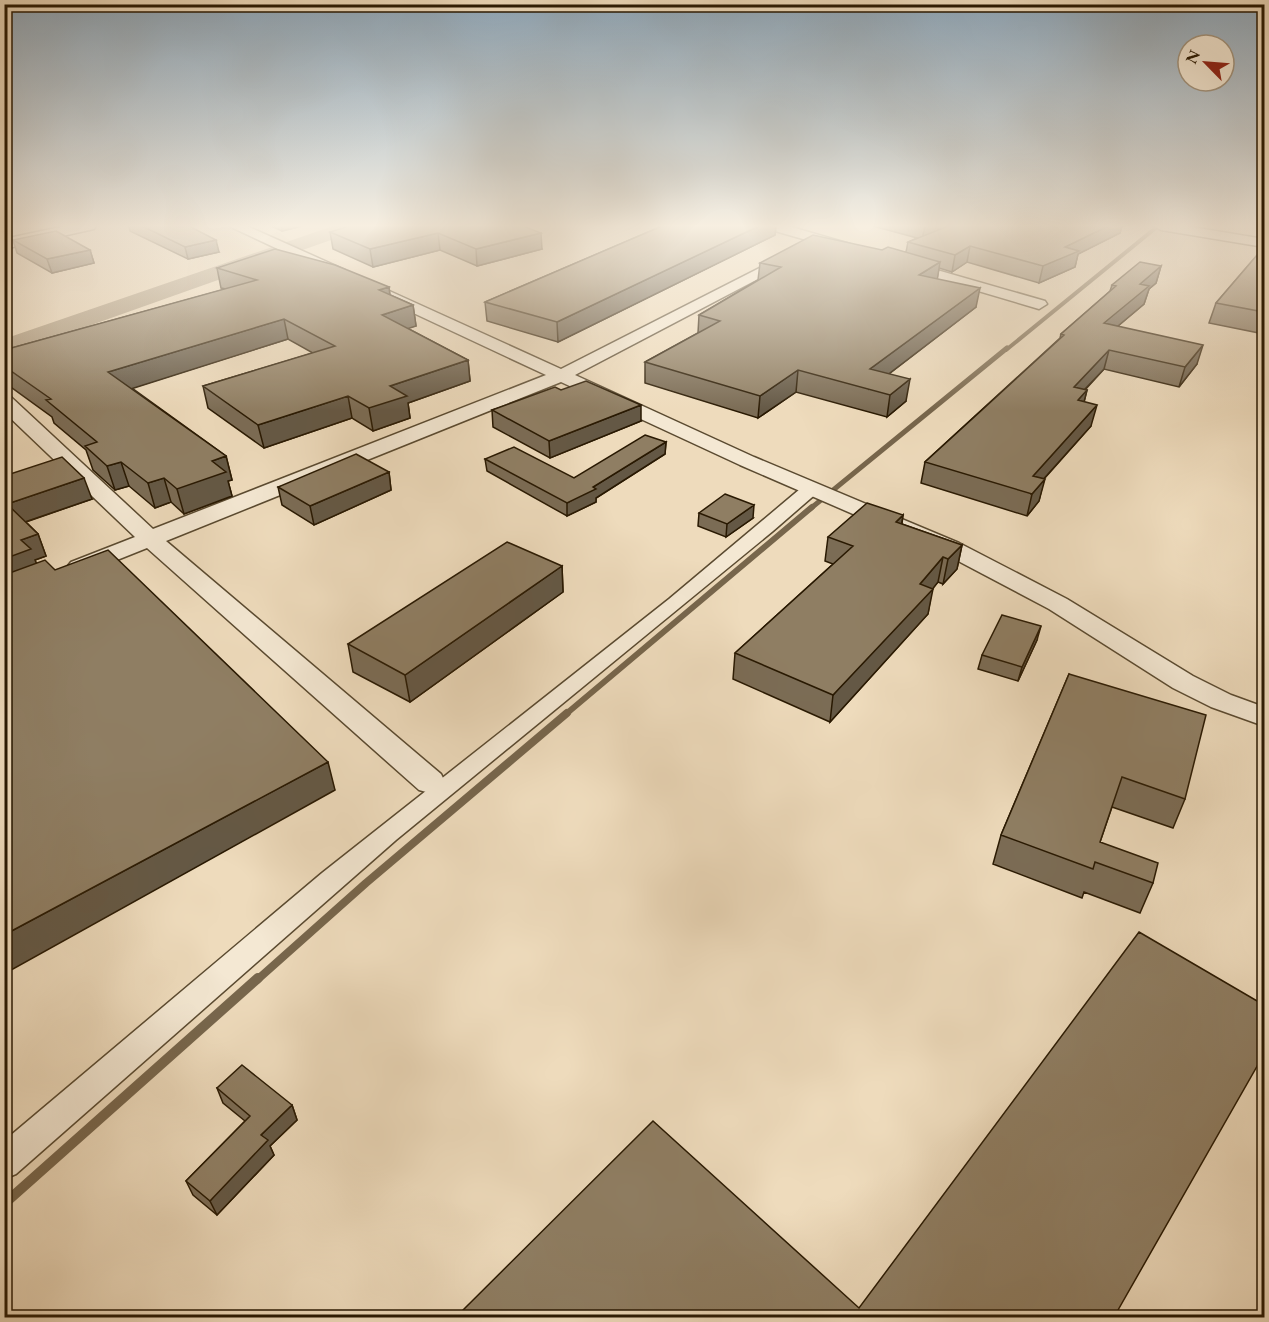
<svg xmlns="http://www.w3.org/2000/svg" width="1269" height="1322" font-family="'EB Garamond',serif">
<rect width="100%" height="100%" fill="#eedbbc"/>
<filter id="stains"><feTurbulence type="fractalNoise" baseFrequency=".00333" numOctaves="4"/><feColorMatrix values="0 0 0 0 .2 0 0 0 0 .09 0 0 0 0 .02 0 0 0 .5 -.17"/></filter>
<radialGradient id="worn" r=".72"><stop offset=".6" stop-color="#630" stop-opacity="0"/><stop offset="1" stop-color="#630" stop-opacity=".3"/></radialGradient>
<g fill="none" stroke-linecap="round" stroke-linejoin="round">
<path stroke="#77664c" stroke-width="4" d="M1006 350 1158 226"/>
<path stroke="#77664c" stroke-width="5" d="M810 509 1007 348"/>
<path stroke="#77664c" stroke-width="6" d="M566 714 812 507"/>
<path stroke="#77664c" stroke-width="8" d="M257 980 366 883 567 713"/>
<path stroke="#77664c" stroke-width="10" d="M4 1204 258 978"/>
<path fill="#ab997d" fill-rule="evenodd" d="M333 226H362L359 230 4 356V339Z"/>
<defs>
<path id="minor" d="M812 483 820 488 818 492 773 531 396 840 16 1174 4 1179V1141L322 873 669 599 806 484Z"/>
<path id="tertiary" d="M229 226H247L345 270 347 273 340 277 335 276Z
M766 226H788L850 244 852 247 845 251 768 229Z
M1154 226H1186L1264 239V247L1161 230Z
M791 252 796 253 798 256 796 259 575 375 754 457 959 543 1067 599 1193 676 1231 695 1264 707V726L1211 707 1173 688 1049 609 943 553 740 465 561 382 166 541 441 774 445 782 441 790 430 793 419 790 147 548 87 572 79 574 71 572 67 567 71 562 135 537 4 412V395L11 397 153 529 546 375 375 295 372 292 375 289H385L561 369Z
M902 260 1045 301 1047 304 1039 309 897 267 895 264 897 261Z"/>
<path id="primary" d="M65 226H96L94 229 4 249V239Z"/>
</defs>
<use href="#minor" stroke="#5a4a30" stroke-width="3"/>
<use href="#tertiary" stroke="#5a4a30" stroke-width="3"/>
<use href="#primary" stroke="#291902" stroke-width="3"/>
<use href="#minor" fill="#f4e8d3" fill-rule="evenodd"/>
<use href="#tertiary" fill="#f4e8d3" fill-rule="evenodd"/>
<use href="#primary" fill="#eedbbc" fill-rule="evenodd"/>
</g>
<path fill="#7b6c55" stroke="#291902" stroke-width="1.5" d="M129 226H189L219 252 188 259 130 231Z
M271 226H302L282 231Z
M523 226 542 249 477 266 440 250 373 267 333 249 330 232Z
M662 226H776L775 235 558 342 487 321 485 302Z
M873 226H1122L1120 233 1078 254 1075 267 1039 283 967 262 952 272 939 268 937 279 976 307 889 374 906 401 887 417 796 392 758 418 645 383V362L698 333 699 315 758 280 760 263 882 250 906 252 908 242 917 238Z
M13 240 90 250 94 263 52 273 17 253Z
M1264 247V334L1209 323 1216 303Z
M1161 266 1156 283 1149 289 1144 304 1118 326 1197 364 1179 387 1104 369 1085 390H1087L1084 402 1091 426 1044 479 1039 501 1027 516 921 483 925 462 1060 338 1061 334 1110 291 1112 285Z
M217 268 389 287 390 295 413 305 416 326 407 328 468 360 470 381 408 403 410 418 373 431 352 418 264 448 208 408 203 386 313 353 288 339 132 388 226 456 232 480 228 481 232 496 184 514 171 502 155 508 129 486 115 490 93 470 86 450 54 423 52 417 4 382V350L226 289 221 288Z
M561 390 641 421 550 458 493 427 492 410Z
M666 442 665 454 596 498V502L567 516 487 471 485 459 574 478Z
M389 472 391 490 314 525 282 505 278 487Z
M4 476 92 499 26 522 38 534 46 556 35 560 36 563 55 570 335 790 7 587 6 585H4Z
M699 513 753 518 726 537 698 526Z
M903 515 902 524 962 545 957 569 943 584 938 582 932 589 928 614 830 722 733 679 735 653 833 564 825 561 828 537Z
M562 566 563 592 410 702 353 672 348 644Z
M1037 640 1018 681 978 669 982 655Z
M1069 674 1185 799 1173 828 1112 807 1100 842 1153 883 1140 913 1084 892 1082 898 993 864 1001 835Z
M217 1088 292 1105 297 1120 270 1146 274 1155 217 1215 193 1195 186 1181 245 1121 223 1103Z"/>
<path fill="#645845" stroke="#291902" stroke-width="1.5" d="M281 226H302L282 231Z
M759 226H776L775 235 558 342 557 322Z
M925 226H958L922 240Z
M1108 226H1122L1120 233 1078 254 1075 267 1039 283 1043 266 1065 247Z
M438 233 440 250 373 267 370 249Z
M541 233 542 249 477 266 476 249Z
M216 240 219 252 188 259 185 247Z
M970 246 967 262 952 272 955 255Z
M90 250 94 263 52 273 47 259Z
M940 262 937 281 919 275Z
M1161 266 1156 283 1149 289 1144 304 1099 342 1104 323 1140 284Z
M389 287 391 307 379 290Z
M980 288 976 307 869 389 870 369Z
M413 305 416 326 385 336 382 315Z
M284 319 288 339 115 394 108 372Z
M1203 345 1197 364 1179 387 1185 367Z
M1109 350 1104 369 1068 407 1074 387Z
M468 360 470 381 408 403 410 418 373 431 369 408 390 386Z
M798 370 796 392 758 418 760 396Z
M910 379 906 401 887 417 890 395Z
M1087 390 1082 410 1078 400Z
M348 396 352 418 264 448 258 425Z
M641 405V421L550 458 549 441Z
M1097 405 1091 426 1031 493 1033 476Z
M666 442 665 454 596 498V502L567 516V503Z
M226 456 232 480 228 481 232 496 184 514 177 489 212 461Z
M121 462 129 486 115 490 107 466Z
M389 472 391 490 314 525 310 506Z
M84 478 92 499 16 525 7 504Z
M164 478 171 502 155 508 148 483Z
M1045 479 1039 501 1027 516 1032 494Z
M754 505 753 518 726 537 727 524Z
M903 515 899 539 896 522Z
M38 534 46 556 35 560 40 572 4 578V559L21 540Z
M962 545 957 569 943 584 948 559Z
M943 557 938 582 931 591 933 589 928 614 830 722 833 695 920 584Z
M562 566 563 592 410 702 405 675Z
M1041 626 1037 640 1018 681 1022 667Z
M328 762 335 790 4 974V935Z
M292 1105 297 1120 270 1146 274 1155 217 1215 210 1201 261 1135Z"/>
<path fill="#8f7e63" stroke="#291902" stroke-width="1.5" d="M142 226H189L216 240 185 247Z
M349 226H523L541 233 476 249 438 233 370 249 330 232Z
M662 226H759L557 322 485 302Z
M948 226H1108L1065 247 1079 251 1043 266 970 246 955 255 908 242Z
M56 231 90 250 47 259 13 240Z
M813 235 882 250 888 247 940 262 919 275 980 288 870 369 910 379 890 395 798 370 760 396 645 362 720 321 699 315 781 267 760 263Z
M1264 247V312L1216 303Z
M275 249 335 265 389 287 379 290 413 305 382 315 468 360 390 386 407 396 369 408 348 396 258 425 203 386 335 346 284 319 108 372 226 456 212 461 226 472 177 489 164 478 148 483 121 462 107 466 85 446 97 442 46 400 51 399 4 366V350L257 280 217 268Z
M1140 262 1161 266 1140 284 1149 286 1104 323 1203 345 1185 367 1109 350 1074 387 1087 390 1078 400 1097 405 1033 476 1045 479 1032 494 925 462 1064 335 1061 334 1116 286 1112 285Z
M586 381 641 405 549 441 492 410 555 387 561 390Z
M645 435 666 442 593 487 596 489 567 503 485 459 514 447 574 478Z
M356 454 389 472 310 506 278 487Z
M62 457 84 478 7 504 38 534 21 540 31 549 4 559V476Z
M725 494 754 505 727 524 699 513Z
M867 503 903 515 896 522 962 545 948 559 943 557 920 584 933 589 833 695 735 653 853 546 828 537Z
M507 542 562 566 405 675 348 644Z
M108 550 328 762 4 935V588L11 586 4 578V575L45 560 55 570Z
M1002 615 1041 626 1022 667 982 655Z
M1069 674 1206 715 1185 799 1122 777 1100 842 1158 863 1153 883 1095 862 1093 869 1001 835Z
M1139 932 1264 1005V1054L1114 1317H456L653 1121 859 1308Z
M242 1065 292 1105 261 1135 268 1140 210 1201 186 1181 250 1116 217 1088Z"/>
<linearGradient id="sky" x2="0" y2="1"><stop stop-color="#8fa9bd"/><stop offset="0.55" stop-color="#f7efe1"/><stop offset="1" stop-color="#f7efe1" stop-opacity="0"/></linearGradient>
<rect width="1269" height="411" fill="url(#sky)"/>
<rect width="1269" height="1322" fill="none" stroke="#eedbbc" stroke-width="24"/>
<rect x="6" y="6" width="1257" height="1310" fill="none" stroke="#291902" stroke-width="3"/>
<rect x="12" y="12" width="1245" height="1298" fill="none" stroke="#291902" stroke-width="1.5"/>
<g transform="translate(1206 63) rotate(295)"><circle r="28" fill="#f4e8d3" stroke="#a3957f" stroke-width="1.5"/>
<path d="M0-4.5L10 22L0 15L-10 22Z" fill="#8f2418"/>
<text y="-9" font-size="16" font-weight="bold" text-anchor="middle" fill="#291902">N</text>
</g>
<rect width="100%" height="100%" filter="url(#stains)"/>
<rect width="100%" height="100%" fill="url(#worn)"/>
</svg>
